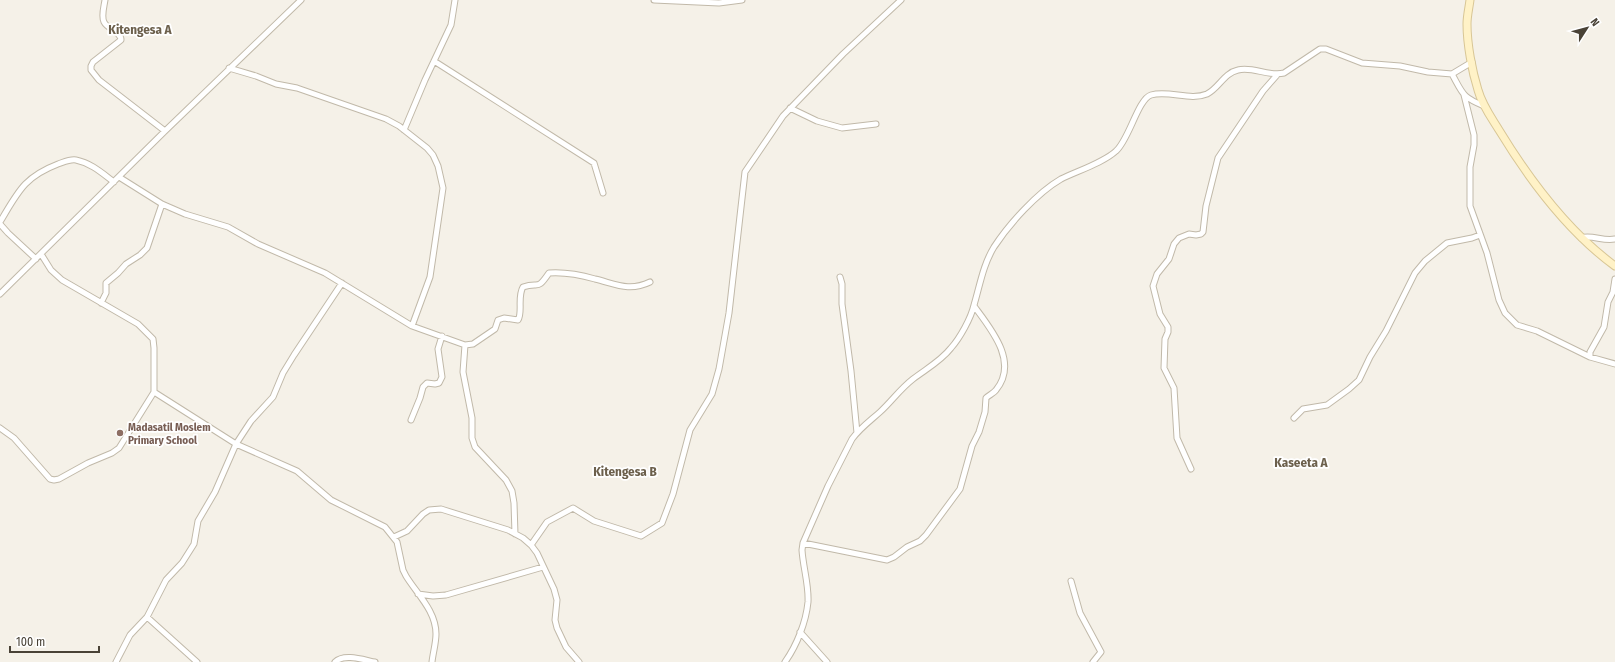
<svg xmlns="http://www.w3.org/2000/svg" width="1615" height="662" font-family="'Fira Sans Condensed',sans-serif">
<rect width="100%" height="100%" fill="#f5f1e8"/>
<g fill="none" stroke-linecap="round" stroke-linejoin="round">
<defs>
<path id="street" d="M105 0C104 7 101 16 104 22 108 30 121 31 121 40L93 62 91 66V70L99 80 165 131
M654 0 719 3 742 0
M434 61 594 163 603 193
M229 68 256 76 276 84 297 88 386 119 399 126 427 148 433 155 438 166 443 188 430 277 412 326
M1452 74 1472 62
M1464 95 1474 135V145L1470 167V206L1487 253 1499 300 1505 313 1517 325 1537 331 1590 357 1615 364
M790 108 817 121 842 128 876 124
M404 130 425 80 451 25 455 0
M119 177 162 204 185 214 228 227 258 244 325 273 412 326 465 345 473 344 495 329 498 320 504 318 518 320C523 313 517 297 523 287 540 281 536 292 549 273 563 272 581 275 595 279 616 284 629 292 650 282
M0 222C18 192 24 177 58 164 64 162 70 159 76 160 91 163 102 173 114 182
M0 224 8 233 36 259
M1581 238C1591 234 1604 242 1615 239
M840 277 842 284V304L851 371 857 433
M0 294 165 131 301 0
M101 303 106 293V283L118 273 126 264 140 255 147 248 162 204
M465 345 463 372 472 418V438L475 447 506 480 512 491 514 503 515 534
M1590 357V352L1604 327 1608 302 1613 292 1615 279
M154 392 236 444 297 471 331 500 385 527 397 542 403 570 406 576C417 594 436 611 436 634 436 643 433 653 432 662
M1294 418 1303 409 1327 405 1349 389 1359 380 1370 357 1386 331 1415 273 1425 261 1447 243 1472 238 1480 235
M411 420 420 398 423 387 427 383 435 384 439 383 442 377 438 349 442 336
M0 428 14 438 50 479 54 480 59 479 88 463 112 453 119 448 154 392V348L153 339 138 324 62 280 51 270 41 254
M1191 469 1177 438 1174 388 1164 368 1165 339 1168 332V327L1160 314 1153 286 1157 274 1169 259 1174 244 1179 238 1189 234 1196 235 1201 234 1203 232 1206 206 1218 158 1263 91 1277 75
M394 537 407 531 423 514 429 510 441 509 508 530 523 538 531 545 537 553 554 589 557 600 555 620 557 628 566 647 579 662
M803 543 887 560 894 557 907 547 920 541 926 535 960 489 972 446 979 432 985 412 986 398C989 395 994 393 996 390 1019 362 991 329 974 306
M531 545 547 522 573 508 594 521 641 536 662 523 673 494 690 430 712 394 719 369 729 313 745 172 783 116 843 54 901 0
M1071 581 1080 613 1101 652 1093 662
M418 594 433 596 446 595 543 567
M147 617 197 662
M800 632 827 662
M116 662 130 635 147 617 166 580 182 563 194 544 198 521 215 492 236 444 251 421 273 397 283 373 294 355 342 283
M335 662C344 653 364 660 375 662
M785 662C797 645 806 622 808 602 809 585 803 567 802 550L803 543 828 486 852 439C860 428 870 421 880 412 892 401 900 389 913 379 926 369 941 361 951 348 960 338 971 318 974 305 980 285 983 265 994 247 1009 224 1037 193 1061 179 1077 171 1103 163 1116 151 1129 140 1138 99 1151 95 1169 90 1190 101 1207 94 1219 88 1224 73 1238 70 1253 66 1268 77 1284 73L1320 49H1326L1362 63 1400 66 1428 72 1452 74C1463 94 1462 97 1484 106"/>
<path id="secondary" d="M1470 0C1469 8 1467 16 1467 24 1467 44 1472 71 1478 90 1482 105 1491 117 1499 130 1530 181 1567 231 1615 266"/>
</defs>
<use href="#street" stroke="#c1b9a9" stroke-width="7"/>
<use href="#secondary" stroke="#d8c695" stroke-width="9"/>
<use href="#street" stroke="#fff" stroke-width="5"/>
<use href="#secondary" stroke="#fff2c7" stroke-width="7"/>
</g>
<circle fill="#8d6e63" stroke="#fff" stroke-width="1.5" cx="120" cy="433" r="4"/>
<g text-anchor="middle" stroke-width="3.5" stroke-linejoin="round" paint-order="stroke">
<g font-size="11" font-weight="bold" fill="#785e54" stroke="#fff" text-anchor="start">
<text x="128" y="431">Madasatil Moslem<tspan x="128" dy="13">Primary School</tspan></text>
</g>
<g font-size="13" font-weight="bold" fill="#6c604c" stroke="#fff">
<text x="140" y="34">Kitengesa A</text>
<text x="1301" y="467">Kaseeta A</text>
<text x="625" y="476">Kitengesa B</text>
</g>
</g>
<g transform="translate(1587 28) rotate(54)" stroke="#ffffff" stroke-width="3" paint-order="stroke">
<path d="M0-3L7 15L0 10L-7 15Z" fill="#494236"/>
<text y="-6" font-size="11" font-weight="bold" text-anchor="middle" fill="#494236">N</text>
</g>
<path d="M10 646v6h89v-6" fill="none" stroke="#494236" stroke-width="2"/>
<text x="16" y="646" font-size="12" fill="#494236" stroke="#ffffff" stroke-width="3" paint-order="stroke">100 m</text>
</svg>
